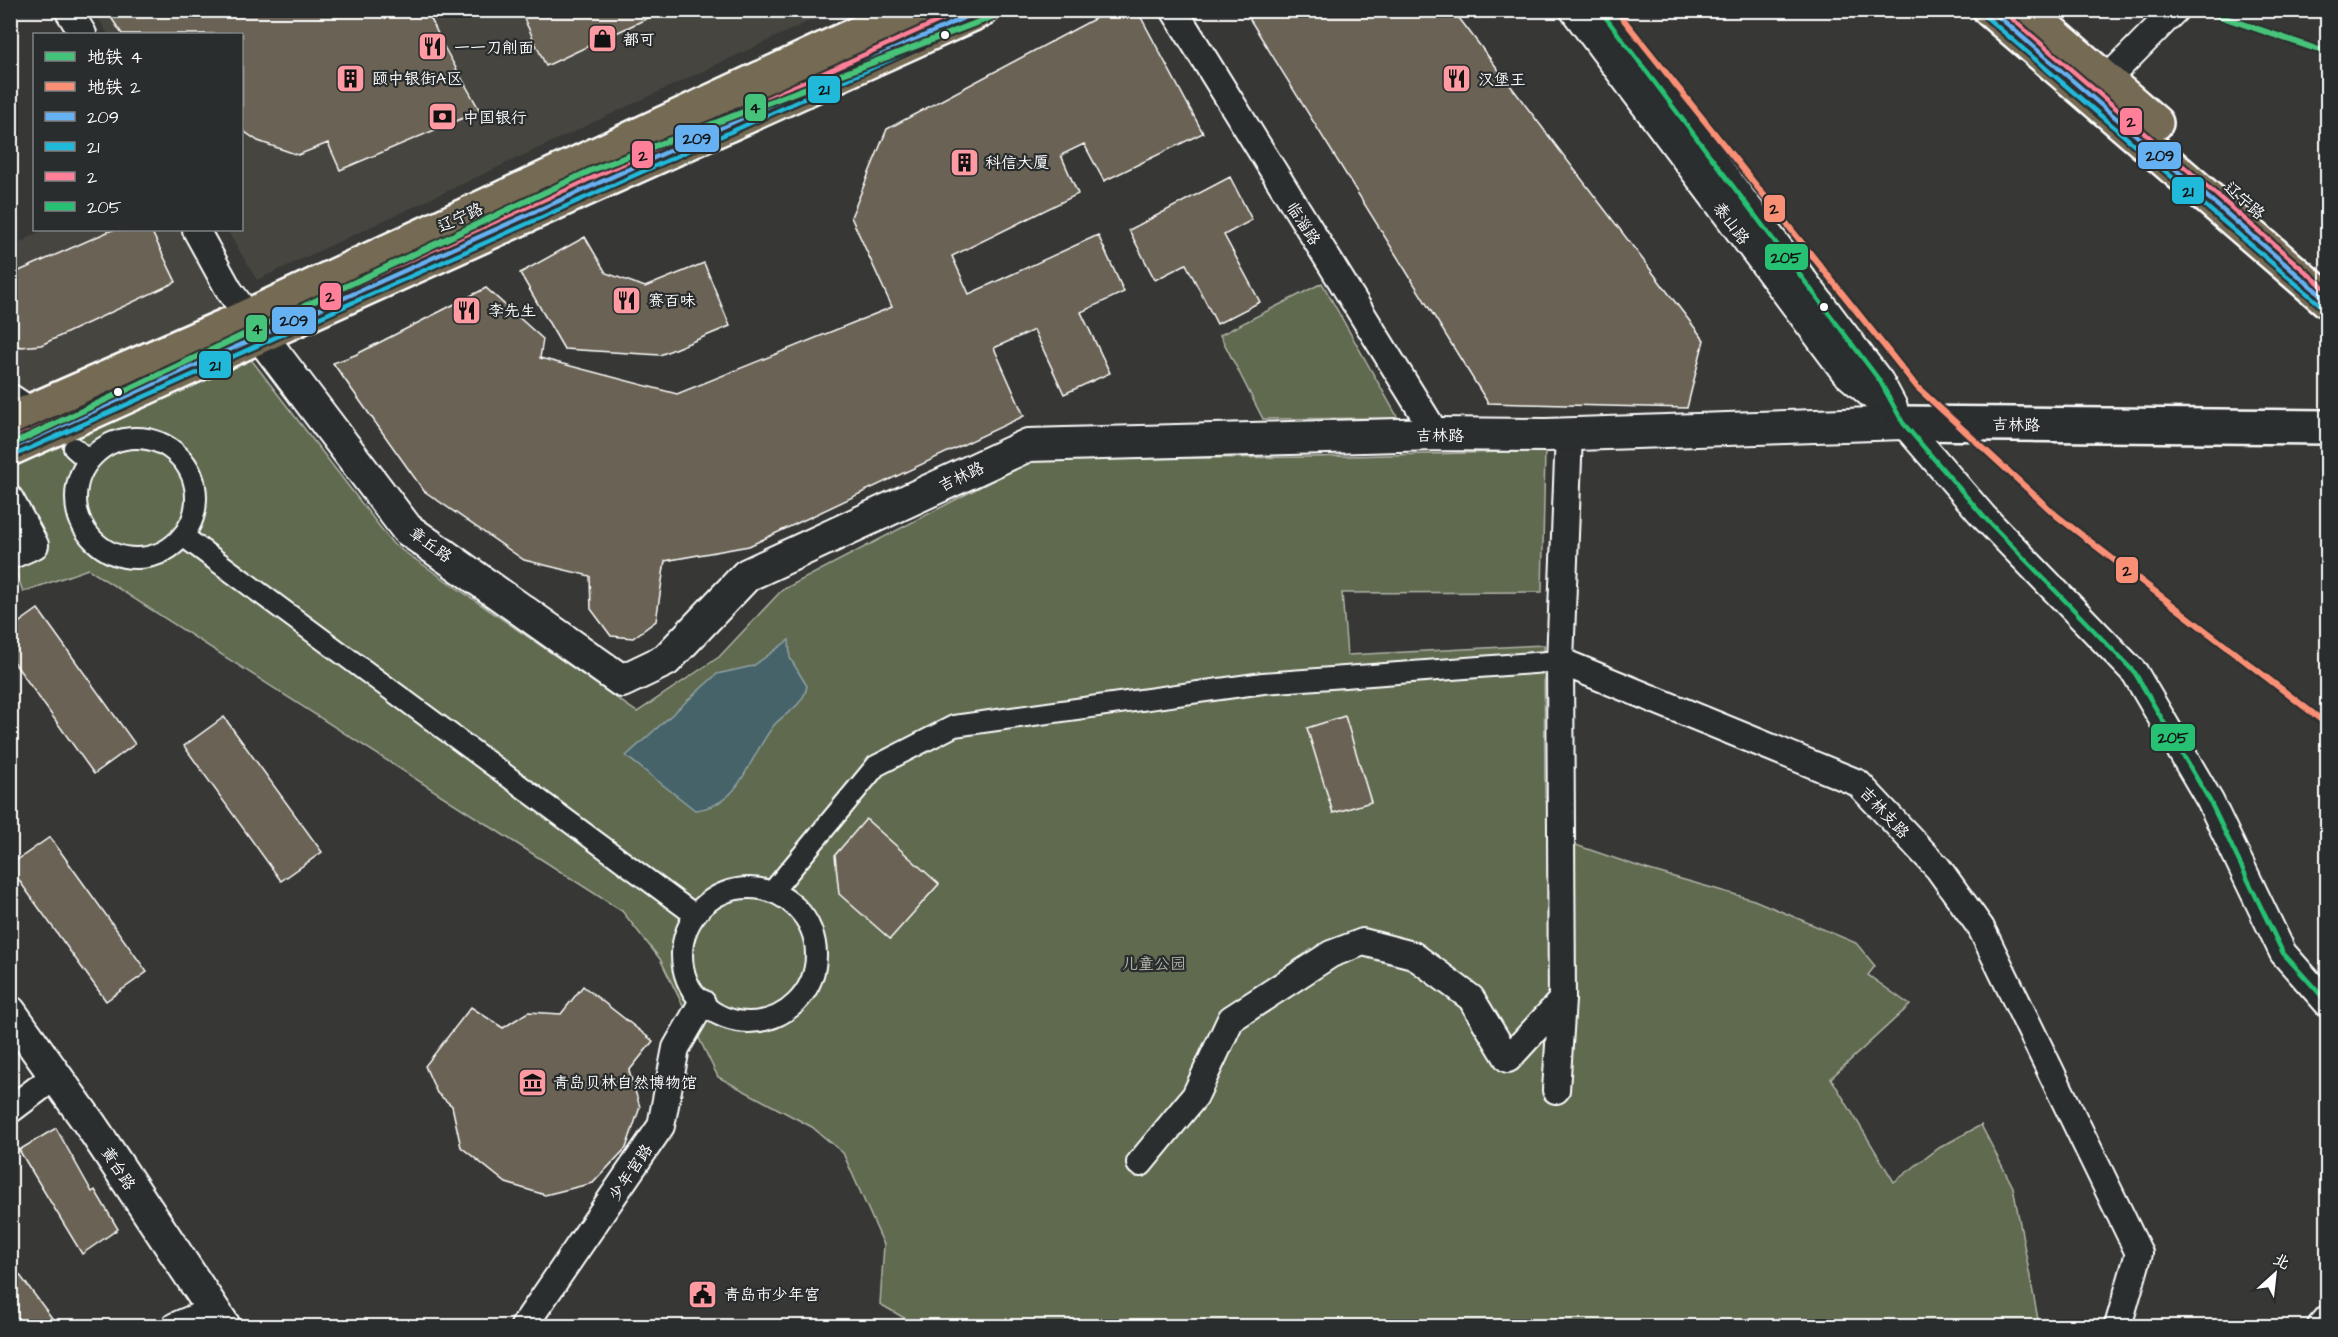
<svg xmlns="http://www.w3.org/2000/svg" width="2338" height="1337" font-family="'Architects Daughter','LXGW WenKai TC',sans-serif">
<rect width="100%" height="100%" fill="#373836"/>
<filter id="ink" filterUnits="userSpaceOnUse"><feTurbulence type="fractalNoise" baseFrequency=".0167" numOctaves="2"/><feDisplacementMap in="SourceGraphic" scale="12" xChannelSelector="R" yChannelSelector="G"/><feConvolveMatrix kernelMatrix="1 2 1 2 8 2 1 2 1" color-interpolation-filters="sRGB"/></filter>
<g filter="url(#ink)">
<path fill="#47453f" d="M94 11H831L257 280 227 230H242V34H108Z
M42 230H183L228 309 37 403 11 383 10 249Z"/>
<path fill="#616a50" stroke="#b0b4a8" stroke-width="1.5" d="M1322 283 1398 418 1263 419 1220 335Z
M240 345 393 544 637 712 719 657 782 590 1032 460 1311 457 1545 451 1542 592 1342 593 1347 655 1544 645 1545 797 1558 839 1646 869 1754 900 1856 943 1875 966 1868 975 1910 1005 1831 1078 1894 1182 1939 1148 1981 1125 2013 1187 2038 1319 2034 1326H918L880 1304 884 1245 843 1153 812 1127 718 1077 660 959 622 911 88 569 23 592 11 556 10 441Z"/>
<path fill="#456369" stroke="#8fa1a5" stroke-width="1.5" d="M789 640 790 658 807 686C803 706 788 711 775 724 758 744 746 779 729 795 719 804 708 809 695 810L626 756 717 674 753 666Z"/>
<path fill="#6b6454" stroke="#fff" stroke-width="1.5" d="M106 10H427L443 45 480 111 340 170 328 143 298 155 258 141 242 130V34H122Z
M520 10H665L546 66Z
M1111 10H1137L1203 133 1104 181 1084 144 1061 155 1078 194 952 256 969 294 1098 235 1124 292 1081 312 1110 373 1064 394 1034 330 994 348 1024 416 749 546 665 561 656 621 633 638 611 636 591 609 590 576 524 560 424 491 333 363 355 355 486 288 543 339 540 358 677 394 892 307 851 217 887 129Z
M1244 10H1453L1704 340 1687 408 1488 403Z
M1230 177 1252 220 1224 235 1260 302 1217 324 1186 264 1155 280 1129 230Z
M112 230H151L176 282 41 345 21 347 10 343V275Z
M585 237 606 273 645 287 704 263 730 326 660 355 564 349 520 273Z
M38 609 135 744 94 774 10 657V629Z
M1345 716 1371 802 1333 813 1307 728Z
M224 717 322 852 281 881 184 746Z
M866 819 939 884 890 939 839 894 835 855Z
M50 837 147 972 106 1001 10 868V865Z
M583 986 653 1041 629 1071 640 1107 626 1148 593 1183 545 1195 506 1183 461 1147 452 1106 437 1093 425 1066 471 1007 503 1028 528 1012 561 1014Z
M56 1128 92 1192 95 1190 118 1229 82 1254 19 1150Z
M10 1262 58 1326H21L10 1314Z"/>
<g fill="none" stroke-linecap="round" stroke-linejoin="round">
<defs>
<path id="pedestrian" d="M76 498a60 60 0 1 1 120 0a60 60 0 1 1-120 0Z
M74 448 89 461
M183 536 695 915
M682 955a67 67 0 1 1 134 0a67 67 0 1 1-134 0Z
M772 892 876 766 954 726 1263 683 1560 661"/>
<path id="minor" d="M68 10 83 34
M1174 10 1436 434
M1573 10 1845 373 1903 423 1984 517 2135 673 2210 801 2283 953 2328 1004
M1600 10 1880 381 1894 407
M2106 80 2175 10
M196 230 229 290 248 316
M10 397 31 411
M1569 434 1560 661 1858 783 1938 868 1981 928 2139 1253 2118 1326
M10 499 35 545 10 556
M1556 1090 1562 1000 1560 661
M10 1110 55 1076
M1140 1163 1195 1096 1231 1019 1331 954 1363 942 1413 955 1471 998 1508 1059 1562 1000
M175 1326 213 1310
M524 1326 661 1126 676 1048 702 1003
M2321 1326 2328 1318"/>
<path id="tertiary" d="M260 335 407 529 622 681 666 660 747 575 1028 445 1436 434 1546 435 1903 423
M10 1012 92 1127 224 1326"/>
<path id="secondary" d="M1903 423 2328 427"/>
<path id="primary" d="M1990 10 2328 301
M2026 10 2156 123
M10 420 248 316 908 10
M10 449 982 10"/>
</defs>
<use href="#pedestrian" stroke="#fff" stroke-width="24"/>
<use href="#minor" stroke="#fff" stroke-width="30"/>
<use href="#tertiary" stroke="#fff" stroke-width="36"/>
<use href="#secondary" stroke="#fff" stroke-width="38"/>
<use href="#primary" stroke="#fff" stroke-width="38"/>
<use href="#pedestrian" stroke="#2a2d2e" stroke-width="20"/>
<use href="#minor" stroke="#2a2d2e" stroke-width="26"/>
<use href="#tertiary" stroke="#2a2d2e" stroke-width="32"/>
<use href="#secondary" stroke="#2a2d2e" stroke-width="33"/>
<use href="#primary" stroke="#756b52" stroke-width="33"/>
<defs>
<path id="bus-1" d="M1991 10 2328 301
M10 449 981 10"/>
<path id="bus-2" d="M1985 16 2323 307
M13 456 985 17"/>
<path id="bus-3" d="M2002 10 2328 291
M10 441 963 10"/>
<path id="bus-4" d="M1600 10 1880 381 1903 423 1984 517 2135 673 2210 801 2283 953 2328 1003"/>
</defs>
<use href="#bus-1" stroke="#2a2d2e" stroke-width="9"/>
<use href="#bus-2" stroke="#2a2d2e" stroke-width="9"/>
<use href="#bus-3" stroke="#2a2d2e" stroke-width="9"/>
<use href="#bus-4" stroke="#2a2d2e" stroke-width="9"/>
<use href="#bus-1" stroke="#66b1f2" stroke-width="4.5"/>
<use href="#bus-2" stroke="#20b9da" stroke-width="4.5"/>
<use href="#bus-3" stroke="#ff8098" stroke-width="4.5"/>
<use href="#bus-4" stroke="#26c172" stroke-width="4.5"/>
<defs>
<path id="metro-1" d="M2202 10 2328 53
M10 445 592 170 1010 10"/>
<path id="metro-2" d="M1616 10 1917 387 2057 516 2328 725"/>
</defs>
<use href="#metro-1" stroke="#2a2d2e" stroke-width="10"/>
<use href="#metro-2" stroke="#2a2d2e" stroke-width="10"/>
<use href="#metro-1" stroke="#46c37a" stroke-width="6"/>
<use href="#metro-2" stroke="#f98f74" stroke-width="6"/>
</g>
</g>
<defs>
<symbol id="shop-square" viewBox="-11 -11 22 22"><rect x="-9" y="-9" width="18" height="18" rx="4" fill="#ff9aa2" stroke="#2a2d2e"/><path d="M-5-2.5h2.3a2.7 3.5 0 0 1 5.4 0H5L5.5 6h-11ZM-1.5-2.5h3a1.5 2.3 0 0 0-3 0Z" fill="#111"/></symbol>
<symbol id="restaurant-square" viewBox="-11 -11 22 22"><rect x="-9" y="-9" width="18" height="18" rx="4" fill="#ff9aa2" stroke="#2a2d2e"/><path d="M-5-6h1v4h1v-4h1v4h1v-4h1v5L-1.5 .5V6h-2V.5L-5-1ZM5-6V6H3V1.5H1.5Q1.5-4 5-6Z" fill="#111"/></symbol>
<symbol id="building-square" viewBox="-11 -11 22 22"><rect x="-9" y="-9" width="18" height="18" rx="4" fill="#ff9aa2" stroke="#2a2d2e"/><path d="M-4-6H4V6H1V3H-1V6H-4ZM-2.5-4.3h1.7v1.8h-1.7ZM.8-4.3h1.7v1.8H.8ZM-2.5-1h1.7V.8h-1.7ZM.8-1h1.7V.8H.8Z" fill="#111"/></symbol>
<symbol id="bank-square" viewBox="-11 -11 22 22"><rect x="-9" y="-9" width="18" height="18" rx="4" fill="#ff9aa2" stroke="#2a2d2e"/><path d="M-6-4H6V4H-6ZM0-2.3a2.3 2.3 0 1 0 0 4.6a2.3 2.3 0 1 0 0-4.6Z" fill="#111"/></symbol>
<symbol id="museum-square" viewBox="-11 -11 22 22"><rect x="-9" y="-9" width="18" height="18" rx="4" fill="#ff9aa2" stroke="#2a2d2e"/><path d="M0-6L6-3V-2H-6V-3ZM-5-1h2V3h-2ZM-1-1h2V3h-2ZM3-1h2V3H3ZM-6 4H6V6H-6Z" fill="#111"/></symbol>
<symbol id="civic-square" viewBox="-11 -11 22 22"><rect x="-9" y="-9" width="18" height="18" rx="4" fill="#ff9aa2" stroke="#2a2d2e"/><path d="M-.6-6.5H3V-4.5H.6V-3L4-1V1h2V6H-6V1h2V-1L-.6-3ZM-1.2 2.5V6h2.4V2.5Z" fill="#111"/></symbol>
</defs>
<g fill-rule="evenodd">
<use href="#shop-square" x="586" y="22" width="33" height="33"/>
<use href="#restaurant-square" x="416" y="30" width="33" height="33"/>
<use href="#building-square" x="334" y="62" width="33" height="33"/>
<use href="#restaurant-square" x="1440" y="62" width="33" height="33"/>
<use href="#bank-square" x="426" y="100" width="33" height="33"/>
<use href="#building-square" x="948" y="146" width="33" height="33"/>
<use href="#restaurant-square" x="610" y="284" width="33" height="33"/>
<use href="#restaurant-square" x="450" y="294" width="33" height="33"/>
<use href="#museum-square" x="516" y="1066" width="33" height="33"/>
<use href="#civic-square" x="686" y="1278" width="33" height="33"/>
</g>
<g fill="#fff" stroke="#2a2d2e" stroke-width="2">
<circle cx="945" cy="35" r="5"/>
<circle cx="1824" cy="307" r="5"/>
<circle cx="118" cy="392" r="5"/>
</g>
<g text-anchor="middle" stroke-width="4.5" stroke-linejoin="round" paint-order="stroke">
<g font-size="16" fill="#fff" stroke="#2a2d2e" text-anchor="start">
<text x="623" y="45">都可</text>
<text x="454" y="53">一一刀削面</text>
<text x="372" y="84">颐中银街A区</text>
<text x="1478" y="85">汉堡王</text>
<text x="463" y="123">中国银行</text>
<text x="985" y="168">科信大厦</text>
<text x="648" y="306">赛百味</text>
<text x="488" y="316">李先生</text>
<text x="553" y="1088">青岛贝林自然博物馆</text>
<text x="724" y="1300">青岛市少年宫</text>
</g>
<g font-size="16" fill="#fff" stroke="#2a2d2e">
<text transform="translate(2245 200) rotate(41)" y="6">辽宁路</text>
<text transform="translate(460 217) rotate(-25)" y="6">辽宁路</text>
<text transform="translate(1304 223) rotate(57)" y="6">临淄路</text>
<text transform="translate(1732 223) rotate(53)" y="6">泰山路</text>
<text transform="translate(2016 424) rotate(1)" y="6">吉林路</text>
<text x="1440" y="441">吉林路</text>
<text transform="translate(961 476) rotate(-25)" y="6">吉林路</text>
<text transform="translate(431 544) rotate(36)" y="6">章丘路</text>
<text transform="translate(1885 812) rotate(47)" y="6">吉林支路</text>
<text transform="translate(119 1168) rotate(57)" y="6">黄台路</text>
<text transform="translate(630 1172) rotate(-56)" y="6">少年宫路</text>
</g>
<g font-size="16" fill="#b0b4a8" stroke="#2a2d2e">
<text x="1154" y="969">儿童公园</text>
</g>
</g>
<g stroke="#2a2d2e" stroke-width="2">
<rect x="807" y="75" width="34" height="29" rx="6" fill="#20b9da"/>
<rect x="744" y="93" width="23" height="29" rx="6" fill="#46c37a"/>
<rect x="2119" y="107" width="24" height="29" rx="6" fill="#ff8098"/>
<rect x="674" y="124" width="46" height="29" rx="6" fill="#66b1f2"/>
<rect x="631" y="140" width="23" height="29" rx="6" fill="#ff8098"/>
<rect x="2137" y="141" width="45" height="29" rx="6" fill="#66b1f2"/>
<rect x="2171" y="176" width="34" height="29" rx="6" fill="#20b9da"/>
<rect x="1763" y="194" width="23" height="29" rx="6" fill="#f98f74"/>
<rect x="1764" y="243" width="45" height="28" rx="6" fill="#26c172"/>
<rect x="319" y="282" width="23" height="29" rx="6" fill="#ff8098"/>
<rect x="271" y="306" width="46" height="29" rx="6" fill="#66b1f2"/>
<rect x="245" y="314" width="23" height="29" rx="6" fill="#46c37a"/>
<rect x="198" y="350" width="34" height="29" rx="6" fill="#20b9da"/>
<rect x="2115" y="556" width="24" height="28" rx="6" fill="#f98f74"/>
<rect x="2150" y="723" width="46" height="29" rx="6" fill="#26c172"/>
</g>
<g font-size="16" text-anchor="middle" font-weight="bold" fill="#111">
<text x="824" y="95">21</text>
<text x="755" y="113">4</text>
<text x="2131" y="127">2</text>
<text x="697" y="144">209</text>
<text x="643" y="161">2</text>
<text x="2160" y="161">209</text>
<text x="2188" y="197">21</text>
<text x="1774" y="214">2</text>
<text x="1786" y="263">205</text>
<text x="330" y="302">2</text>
<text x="294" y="326">209</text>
<text x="257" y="334">4</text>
<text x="215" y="371">21</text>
<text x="2127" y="576">2</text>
<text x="2173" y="743">205</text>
</g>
<rect width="2338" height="1337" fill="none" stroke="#2a2d2e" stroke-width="36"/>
<rect x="18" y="18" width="2302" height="1301" fill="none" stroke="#fff" stroke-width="2" filter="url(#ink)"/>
<rect x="33" y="33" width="210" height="198" fill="#2a2d2e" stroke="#7f8182" stroke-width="1.5"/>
<rect x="45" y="52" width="30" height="9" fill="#46c37a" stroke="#7f8182" stroke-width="1.5"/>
<text x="87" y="63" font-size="18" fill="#ffffff">地铁 4</text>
<rect x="45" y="82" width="30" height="9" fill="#f98f74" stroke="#7f8182" stroke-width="1.5"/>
<text x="87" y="93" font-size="18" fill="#ffffff">地铁 2</text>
<rect x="45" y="112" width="30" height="9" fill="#66b1f2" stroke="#7f8182" stroke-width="1.5"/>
<text x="87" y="123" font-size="18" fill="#ffffff">209</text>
<rect x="45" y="142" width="30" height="9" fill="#20b9da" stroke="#7f8182" stroke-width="1.5"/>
<text x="87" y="153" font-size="18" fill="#ffffff">21</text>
<rect x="45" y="172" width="30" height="9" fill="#ff8098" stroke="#7f8182" stroke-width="1.5"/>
<text x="87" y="183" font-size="18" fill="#ffffff">2</text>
<rect x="45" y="202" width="30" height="9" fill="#26c172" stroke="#7f8182" stroke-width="1.5"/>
<text x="87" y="213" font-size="18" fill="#ffffff">205</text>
<g transform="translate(2275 1274) rotate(27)" stroke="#2a2d2e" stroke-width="4.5" paint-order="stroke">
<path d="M0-4.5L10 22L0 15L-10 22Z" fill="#ffffff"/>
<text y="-9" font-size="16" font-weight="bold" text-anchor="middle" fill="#ffffff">北</text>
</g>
</svg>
